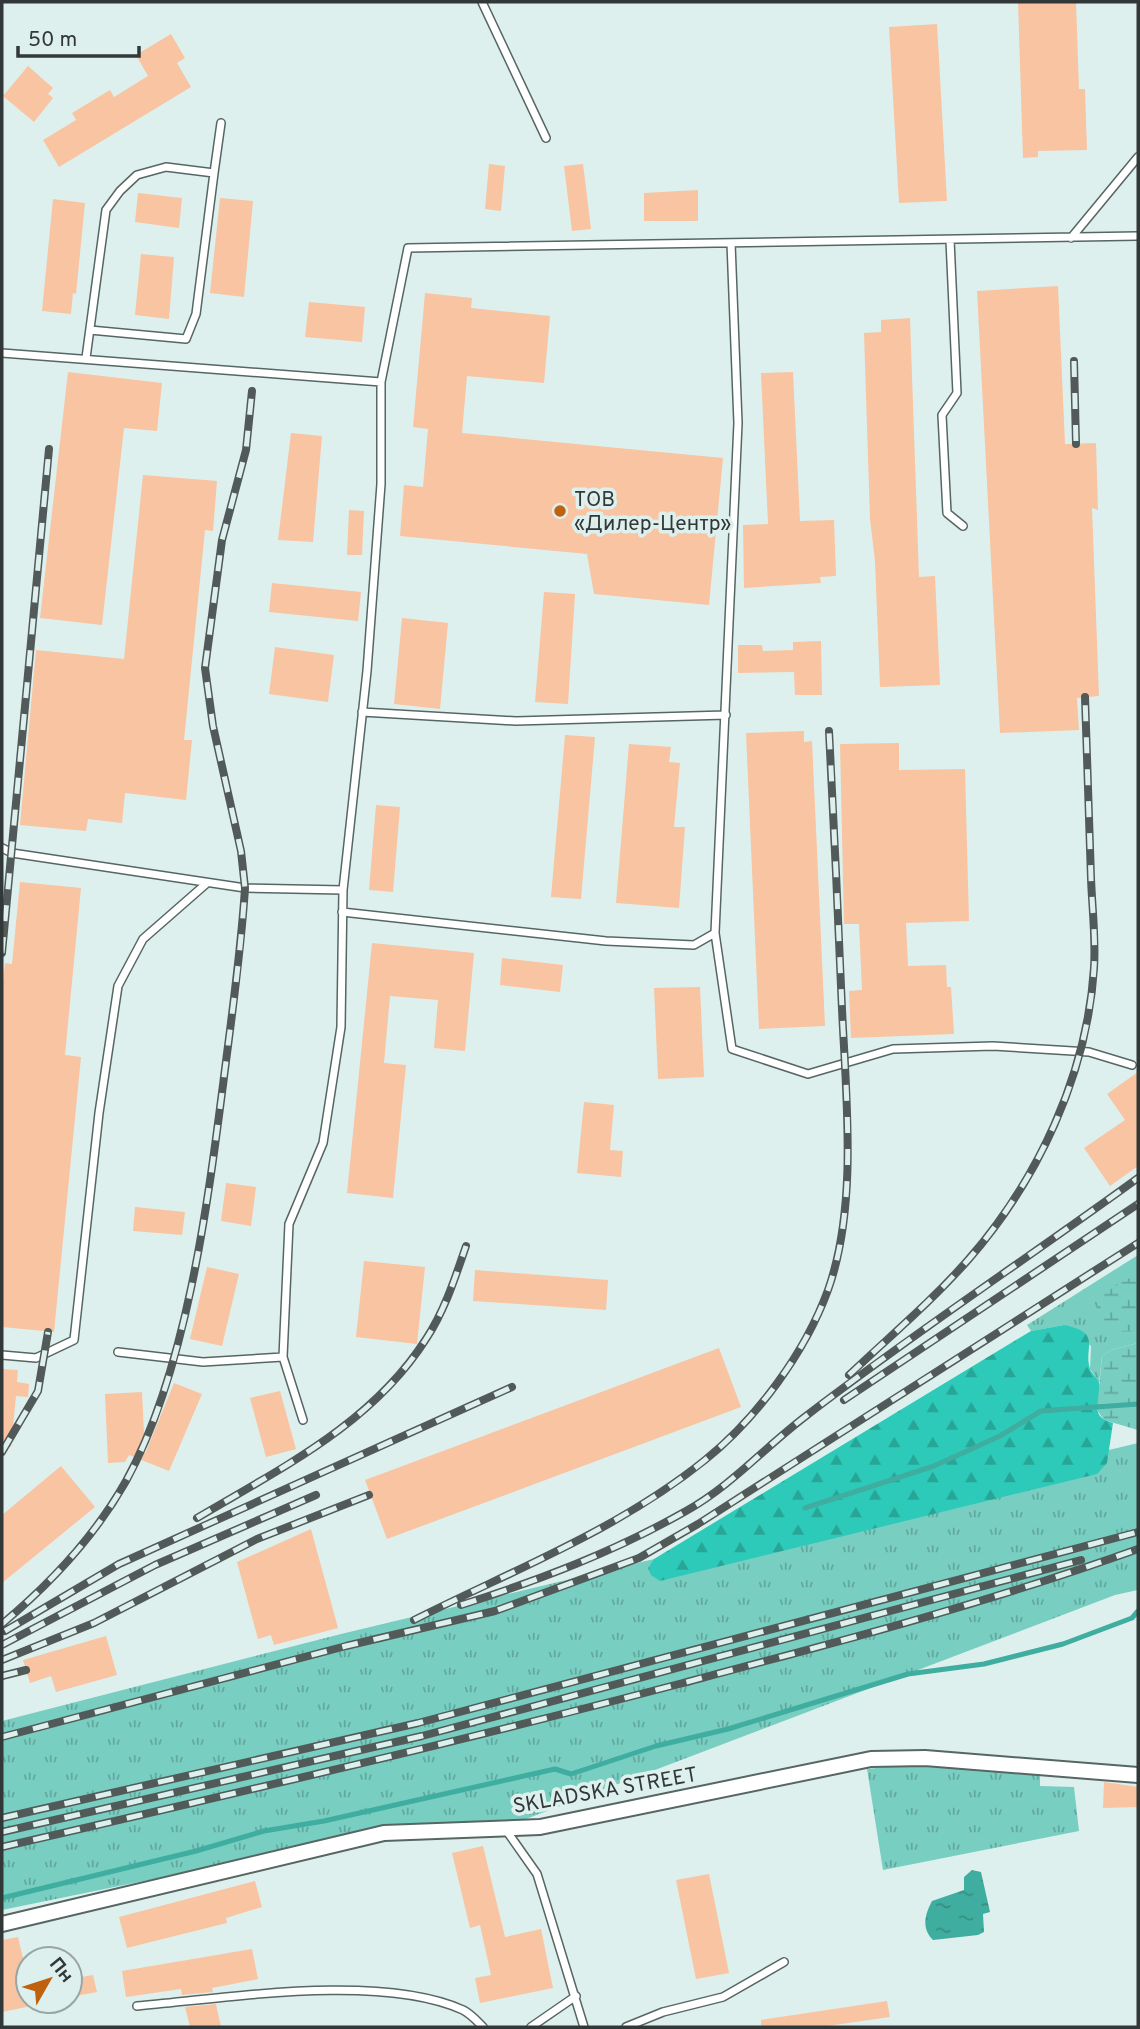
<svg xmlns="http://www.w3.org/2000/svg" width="1140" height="2029" font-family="Overpass,sans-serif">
<defs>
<pattern id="grass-tufts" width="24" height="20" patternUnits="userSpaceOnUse" patternTransform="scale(1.75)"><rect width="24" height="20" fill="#78cec1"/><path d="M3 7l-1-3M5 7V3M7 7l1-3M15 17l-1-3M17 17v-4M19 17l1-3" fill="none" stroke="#63a89e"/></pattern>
<pattern id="forest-firs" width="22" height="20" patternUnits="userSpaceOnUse" patternTransform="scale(1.75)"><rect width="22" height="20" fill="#2dcab9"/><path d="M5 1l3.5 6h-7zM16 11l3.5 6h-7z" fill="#27a597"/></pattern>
<pattern id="wetland-marsh" width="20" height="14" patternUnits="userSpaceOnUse" patternTransform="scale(1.75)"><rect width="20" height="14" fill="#78cec1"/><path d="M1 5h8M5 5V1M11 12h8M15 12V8" fill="none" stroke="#63a89e"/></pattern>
<pattern id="water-ripples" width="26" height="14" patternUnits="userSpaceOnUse" patternTransform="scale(1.75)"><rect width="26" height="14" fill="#3fad9f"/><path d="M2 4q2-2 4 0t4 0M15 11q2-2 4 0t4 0" fill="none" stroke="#358e82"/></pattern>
</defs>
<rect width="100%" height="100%" fill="#def0ed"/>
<path fill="url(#grass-tufts)" d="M1138 1255V1343L1111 1350 1102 1356 1099 1383 1090 1369 1091 1346 1064 1325 1031 1331 1027 1325Z
M1138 1443V1590L1115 1595 505 1827 383 1832 2 1910V1721L341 1634Z
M914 1764 1040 1772V1786L1074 1787 1079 1831 883 1870 867 1769Z"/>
<path fill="url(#forest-firs)" d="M1064 1325C1103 1333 1083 1347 1090 1369 1091 1374 1098 1378 1099 1383 1105 1401 1085 1415 1113 1423L1107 1463 1097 1474 660 1581 651 1575 648 1568 654 1559 1031 1331Z"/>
<path fill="url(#wetland-marsh)" d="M1138 1273V1330C1117 1336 1084 1325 1101 1298 1108 1288 1128 1280 1138 1273Z
M1138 1343V1430L1104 1420 1097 1410 1102 1356 1111 1350Z"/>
<path fill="url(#water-ripples)" d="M972 1870 981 1872 990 1912 983 1914 984 1932 978 1935 933 1940C921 1928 925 1914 932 1901L964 1890V1877Z"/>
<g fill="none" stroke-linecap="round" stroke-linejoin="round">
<path stroke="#3fad9f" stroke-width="5" d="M805 1508 934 1466 1000 1436 1041 1411 1138 1404
M2 1898 196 1851 264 1831 324 1821 555 1769 571 1774 656 1746 728 1729 908 1674 984 1664 1063 1644 1132 1618 1138 1611"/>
</g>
<path fill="#f8c4a2" d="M1018 2H1076L1079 89H1085L1087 150 1038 151V157L1023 158Z
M937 24 947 201 899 203 889 27Z
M171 34 185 58 177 63 191 87 59 167 43 140 76 120 72 113 110 90 114 97 148 76 136 55Z
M28 66 53 88 48 94 53 98 34 122 3 96Z
M489 164 505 166 501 211 485 209Z
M583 164 591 229 572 231 564 166Z
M698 190V221H644V193Z
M138 193 182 198 179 228 135 222Z
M220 198 253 201 244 297 210 293Z
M53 199 85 203 76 294 73 293 71 314 42 311Z
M141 254 174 257 169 319 135 315Z
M1058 286 1065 444 1096 443 1098 510 1092 508 1099 696 1077 698 1079 730 1000 733 977 291Z
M425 293 472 298 471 308 550 316 544 383 467 376 462 433 723 458 709 605 594 594 587 554 400 536 404 485 423 487 428 429 413 427Z
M309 302 365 307 362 342 305 337Z
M910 318 919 577 935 576 940 685 880 687 875 561 870 519 864 333 881 332V320Z
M68 372 162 383 157 431 124 428 102 625 40 618Z
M793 372 800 521 834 520 836 576 820 577 821 583 744 588 743 525 768 524 761 373Z
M291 433 322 436 313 542 278 540Z
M143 475 217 481 213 531 205 530 184 740H192L186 800 125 793 122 823 88 819 86 831 20 825 36 650 124 659Z
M349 510 364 511 362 555H347Z
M272 583 361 592 358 621 269 612Z
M544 592 575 594 568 704 535 702Z
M402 618 448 623 440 709 394 704Z
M821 641 822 695H795L794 672 738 673V645H762L763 651 793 650V642Z
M275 647 334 655 328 702 269 694Z
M804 731V742L812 741 825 1026 759 1029 746 733Z
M565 735 595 737 581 899 551 897Z
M899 743V770L965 769 969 921 906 923 908 966 946 965 947 987H951L954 1034 851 1038 849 991 862 990 859 924H844L840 744Z
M629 744 671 747 669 762 680 763 674 827H685L679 908 616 903Z
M376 805 400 807 393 892 369 890Z
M20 882 81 888 65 1055 81 1057 54 1332 2 1327V993L5 963 12 964Z
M372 943 474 953 465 1051 434 1048 438 1000 390 996 384 1063 406 1065 393 1198 347 1193Z
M502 958 563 965 560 992 500 985Z
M700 987 704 1077 658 1079 654 988Z
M1138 1072V1166L1110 1186 1084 1148 1125 1120 1107 1094Z
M584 1102 614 1105 610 1150 623 1151 621 1177 577 1173Z
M226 1183 256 1187 251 1226 221 1221Z
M135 1207 185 1212 182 1235 133 1231Z
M364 1261 425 1267 417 1344 356 1337Z
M207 1267 239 1274 222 1346 190 1339Z
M475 1270 608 1280 606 1310 473 1301Z
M719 1348 741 1407 387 1539 365 1480Z
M2 1369 18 1370 17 1382 29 1384 28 1397 16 1396 11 1447 2 1446Z
M174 1383 202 1394 169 1471 129 1455 125 1462 108 1463 105 1394 142 1392 145 1454Z
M280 1391 296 1449 266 1457 250 1398Z
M61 1466 95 1507 2 1583V1515Z
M311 1529 338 1628 274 1645 271 1635 258 1639 237 1562Z
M106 1636 117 1675 56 1692 51 1676 30 1683 23 1660Z
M1104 1782 1138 1787V1807L1103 1808Z
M483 1846 505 1937 541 1929 553 1988 480 2003 475 1978 491 1975 480 1925 470 1928 452 1853Z
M709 1874 729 1973 696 1979 676 1880Z
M255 1881 262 1907 226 1918 227 1923 127 1948 119 1917Z
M18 1937 28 1980V2001L31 2006 2 2012V1940Z
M252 1949 258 1979 212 1988 213 1992 182 1995 181 1989 126 1997 122 1971Z
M93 1975 97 1992 70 1997V1979Z
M887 2001 890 2017 820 2027H761V2020Z
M216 2004 221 2027H190L185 2007Z"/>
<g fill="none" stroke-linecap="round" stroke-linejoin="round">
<defs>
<path id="service" d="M482 2 546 138
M214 173 221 123
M1071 238 1138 157
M950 240 957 393 942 415 947 513 963 526
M2 353 381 382V484L367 671 343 890 341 1027 323 1143 289 1224 283 1357 303 1420
M86 358 106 210 120 191 137 175 166 167 214 173 196 314 186 339 90 330
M381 382 408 248 1138 236
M362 712 516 721 726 715
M2 848 12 853 245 888 343 890
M342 912 606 941 694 945 715 933 738 423 731 243
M715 933 732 1049 808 1074 893 1049 993 1046 1089 1052 1132 1065
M118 1352 203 1362 283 1357
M2 1355 36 1358 74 1340 99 1113 118 986 143 939 207 883
M506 1830 537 1874 584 2027
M137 2006C228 1998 380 1973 463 2010 471 2014 477 2021 483 2027
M531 2027 576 1996
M626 2027 663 2012 723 1997 784 1962"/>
<path id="minor" d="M2 1924 384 1833 540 1827 871 1759 925 1758 1138 1775"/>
</defs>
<use href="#service" stroke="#566663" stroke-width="10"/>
<use href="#minor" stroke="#566663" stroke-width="18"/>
<use href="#service" stroke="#fff" stroke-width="7"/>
<use href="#minor" stroke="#fff" stroke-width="14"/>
<defs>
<path id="rail" d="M1074 361 1076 444
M2 953 49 449
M849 1375C889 1337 932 1301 968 1260 1038 1180 1087 1075 1094 968 1096 938 1092 907 1091 878 1089 817 1087 757 1085 697
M844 1400 1138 1204
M2 1452 38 1391 48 1332
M197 1518C281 1468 372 1424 426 1339 445 1310 455 1278 466 1246
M461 1605C539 1580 614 1552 686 1511 731 1486 765 1447 806 1416 914 1333 1028 1258 1138 1178
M414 1620C513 1570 618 1530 705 1460 757 1418 805 1353 828 1290 858 1206 846 1097 842 1009 838 916 834 824 829 731
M2 1624C50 1584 95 1536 126 1481 187 1370 208 1202 224 1077 232 1014 241 951 245 888L241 851 213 726 205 668 222 540 246 450 252 391
M5 1631 119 1564 512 1387
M2 1645 155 1565 316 1495
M2 1660 94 1623 257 1539 369 1495
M2 1676 26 1670
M2 1737 346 1646 495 1611 639 1558 698 1524 1138 1243
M2 1818 418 1723 1138 1532
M2 1832 422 1736 1081 1560
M2 1847C228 1795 454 1743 679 1684 834 1643 988 1603 1138 1549"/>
</defs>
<use href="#rail" stroke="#515a58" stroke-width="8"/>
<use href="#rail" stroke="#def0ed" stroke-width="5" stroke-dasharray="16" stroke-linecap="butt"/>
</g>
<circle fill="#be6210" stroke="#def0ed" stroke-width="2.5" cx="560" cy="511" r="7"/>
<g text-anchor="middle" stroke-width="7" stroke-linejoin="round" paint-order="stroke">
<g font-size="21" fill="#313837" stroke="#def0ed" text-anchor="start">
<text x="574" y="506">ТОВ<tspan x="574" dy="24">«Дилер-Центр»</tspan></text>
</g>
<g font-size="21" fill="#313837" stroke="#def0ed">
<text transform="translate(605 1790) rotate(-10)" y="7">SKLADSKA STREET</text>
</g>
</g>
<rect width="1140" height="2029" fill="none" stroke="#313837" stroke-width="7"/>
<g transform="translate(49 1980) rotate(51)"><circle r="33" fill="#def0ed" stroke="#99a6a4" stroke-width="2"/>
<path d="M0-5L12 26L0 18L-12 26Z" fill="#be6210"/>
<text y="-10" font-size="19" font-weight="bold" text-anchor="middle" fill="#313837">Пн</text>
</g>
<path d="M18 46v10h121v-10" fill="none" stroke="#313837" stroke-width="3.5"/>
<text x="28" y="46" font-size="21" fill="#313837" stroke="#def0ed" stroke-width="5" paint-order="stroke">50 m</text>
</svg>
